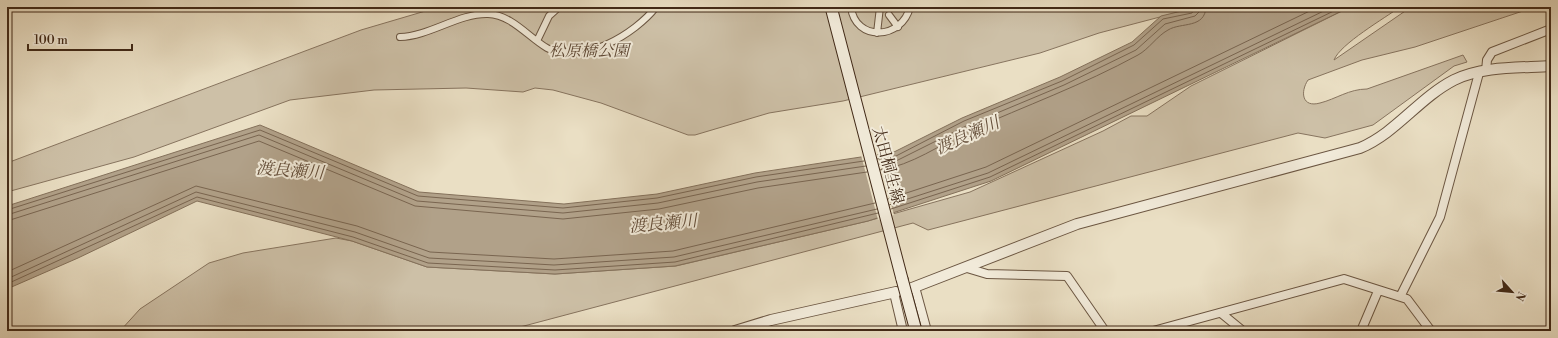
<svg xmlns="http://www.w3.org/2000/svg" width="1558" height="338" font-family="'Libre Bodoni','Noto Serif JP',serif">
<rect width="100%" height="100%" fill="#eadfc4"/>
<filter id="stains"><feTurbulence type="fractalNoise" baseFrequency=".005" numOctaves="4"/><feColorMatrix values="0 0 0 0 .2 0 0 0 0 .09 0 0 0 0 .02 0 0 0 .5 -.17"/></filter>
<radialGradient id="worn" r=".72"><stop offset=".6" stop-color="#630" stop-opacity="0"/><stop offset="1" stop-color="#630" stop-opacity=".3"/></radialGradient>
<path fill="#cdc0a7" stroke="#87745f" d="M439 7H1198L1099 33 1040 53 843 101 769 113 695 135H688L601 103 553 90 535 88 523 92 466 88 374 90 290 100 134 157 7 192V163L361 30Z
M1350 7H1400C1385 18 1340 44 1334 60L1411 7H1535L1415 47 1362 60 1308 80C1300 92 1302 108 1320 103 1336 99 1349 89 1367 89L1463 55 1467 62 1454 66 1373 125 1325 138 1298 133 928 230 913 223 505 331H120L140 309 209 263 243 253 336 238 352 241 427 267 555 274 676 266 868 221 970 192 1103 131 1131 116H1147L1191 86Z"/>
<path fill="#b1a189" stroke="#84715b" d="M1198 7H1350L991 181 868 221 675 266 555 274 427 267 352 241 197 201 78 258 7 289V206L260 125 419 192 564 204 657 194 755 173 894 152 962 118 1060 77 1132 42 1161 16Z"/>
<path fill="#eadfc4" d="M877 153 894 215 878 220 861 155Z"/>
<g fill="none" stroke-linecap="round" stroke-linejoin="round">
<path stroke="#796550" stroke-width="1" d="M877 159 896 156 964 121 1062 81 1134 45 1163 19 1192 13 1195 7
M879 164 898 160 966 126 1064 85 1136 50 1165 24 1195 16 1199 12 1200 7
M880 170C913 165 939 145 969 131 1025 106 1083 85 1138 55 1149 49 1157 36 1168 30 1181 22 1205 29 1206 7
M888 199 986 167 1318 7
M889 205 988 173 1332 7
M891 209 990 177 1342 7
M7 210 260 130 418 196 563 208 657 198 756 177 864 161
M7 215 259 135 417 201 563 213 658 203 757 182 866 166
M7 221 259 141 415 206 563 219 659 209 758 188 867 172
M7 272 196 186 357 226 430 252 554 259 673 251 875 203
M7 279 196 192 355 232 429 258 554 265 674 257 877 209
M7 284 197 197 353 237 428 263 555 270 675 262 878 213"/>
<defs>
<path id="pedestrian" d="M851 7C855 42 902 40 910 7
M889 15 898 27
M877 33 880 7
M400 37C430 36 459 13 488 14 512 15 528 37 547 48 581 67 636 33 656 7
M537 41 549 16 559 7"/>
<path id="minor" d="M1486 71 1487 60 1492 52 1551 29
M967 268 987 274 1067 276 1105 331
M915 287 927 331
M894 293 903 331
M1401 295 1440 217 1479 73
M1221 313 1243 331
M1153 331 1344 279 1407 299 1431 331
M1361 331 1378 291"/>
<path id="tertiary" d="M912 288 1077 224 1360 148C1396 133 1419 98 1454 80 1482 66 1520 68 1551 66
M735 331 771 320 896 292"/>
<path id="secondary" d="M831 7 902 279"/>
</defs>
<use href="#pedestrian" stroke="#6b5642" stroke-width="8"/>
<use href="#minor" stroke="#6b5642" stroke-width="10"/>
<use href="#tertiary" stroke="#6b5642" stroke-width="12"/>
<use href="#secondary" stroke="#412917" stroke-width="13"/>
<use href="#pedestrian" stroke="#f1ead9" stroke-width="6"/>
<use href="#minor" stroke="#f1ead9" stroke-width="8"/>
<use href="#tertiary" stroke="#f1ead9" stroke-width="10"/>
<use href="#secondary" stroke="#f1ead9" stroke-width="11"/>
<defs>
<path id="secondary-bridge" d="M902 279 916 331"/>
</defs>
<use href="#secondary-bridge" stroke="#412917" stroke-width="13" stroke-linecap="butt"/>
<use href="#secondary-bridge" stroke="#f1ead9" stroke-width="11"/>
</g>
<g text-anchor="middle" stroke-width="4" stroke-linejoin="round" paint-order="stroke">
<g font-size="16" font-style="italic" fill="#5d4734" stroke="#f1ead9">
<text x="589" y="56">松原橋公園</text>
</g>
<g font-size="16" fill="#412917" stroke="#f1ead9">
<text transform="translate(889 165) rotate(75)" y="6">太田桐生線</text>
</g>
<g font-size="17" font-style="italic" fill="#634d39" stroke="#f1ead9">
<text transform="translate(967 135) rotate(-24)" y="6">渡良瀬川</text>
<text transform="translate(290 170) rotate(4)" y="6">渡良瀬川</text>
<text transform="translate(663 223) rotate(-5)" y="6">渡良瀬川</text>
</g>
</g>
<rect width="1558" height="338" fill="none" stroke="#eadfc4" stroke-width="24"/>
<rect x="8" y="8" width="1542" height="322" fill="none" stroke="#412917" stroke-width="2"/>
<rect x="12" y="12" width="1534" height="314" fill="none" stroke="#412917"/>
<g transform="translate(1512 292) rotate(117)" stroke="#f1ead9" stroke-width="3" paint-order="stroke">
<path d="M0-3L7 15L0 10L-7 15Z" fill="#412917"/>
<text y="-6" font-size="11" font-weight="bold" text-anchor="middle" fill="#412917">N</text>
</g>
<path d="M28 44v6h104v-6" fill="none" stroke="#412917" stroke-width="2"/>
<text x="34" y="44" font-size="12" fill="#412917" stroke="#f1ead9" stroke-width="3" paint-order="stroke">100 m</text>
<rect width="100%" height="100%" filter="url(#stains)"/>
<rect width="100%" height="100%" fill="url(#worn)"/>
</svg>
